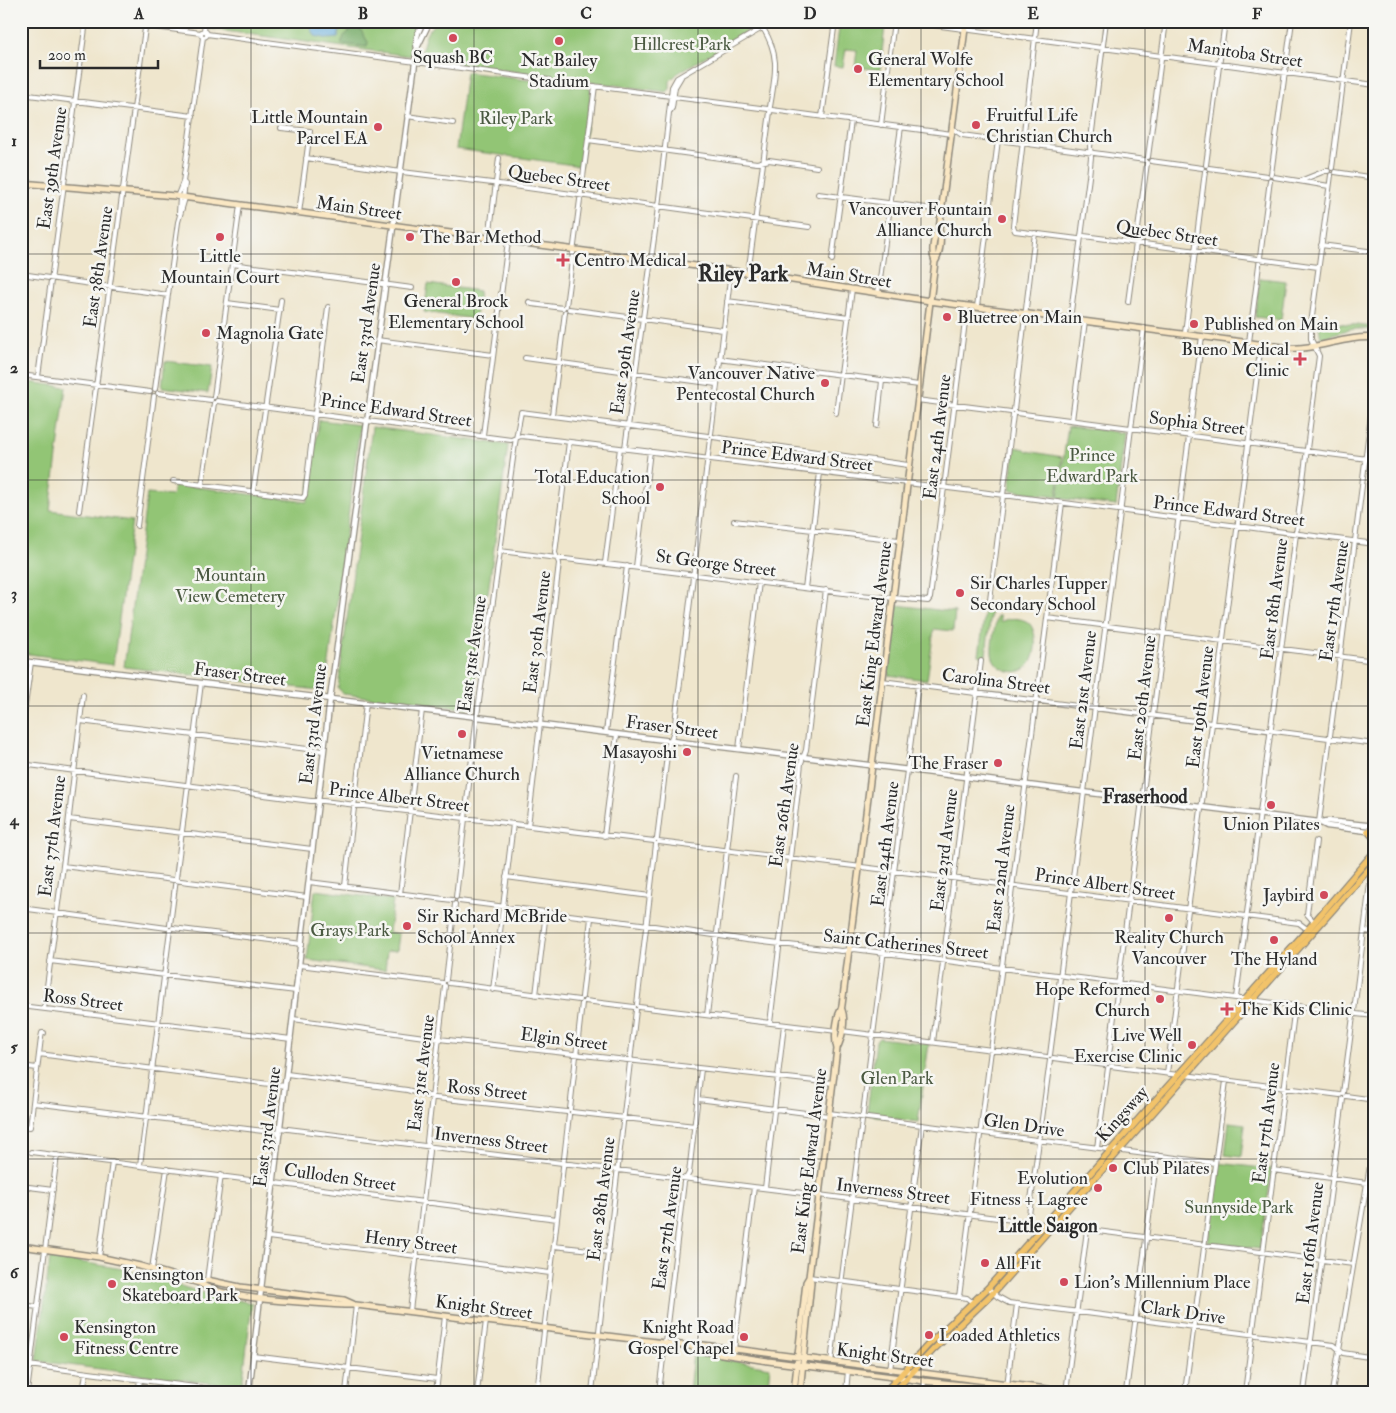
<svg xmlns="http://www.w3.org/2000/svg" width="1396" height="1413" font-family="'IM FELL Double Pica',serif">
<rect width="100%" height="100%" fill="#f6f6f2"/>
<filter id="ink" filterUnits="userSpaceOnUse"><feTurbulence type="fractalNoise" baseFrequency=".02" numOctaves="2"/><feDisplacementMap in="SourceGraphic" scale="10" xChannelSelector="R" yChannelSelector="G"/><feConvolveMatrix kernelMatrix="1 2 1 2 8 2 1 2 1" color-interpolation-filters="sRGB"/></filter>
<filter id="wash" filterUnits="userSpaceOnUse"><feTurbulence type="fractalNoise" baseFrequency=".0096" numOctaves="4" result="noise"/><feDisplacementMap in="SourceGraphic" scale="20" xChannelSelector="R" yChannelSelector="G"/><feGaussianBlur stdDeviation="1.12" result="paint"/><feColorMatrix in="noise" values="0 0 0 0 0 0 0 0 0 0 0 0 0 0 0 0 0 1.4 0 .05"/><feComposite in="paint" operator="in"/></filter>
<g filter="url(#wash)">
<rect width="100%" height="100%" fill="#efe6cd"/>
<path fill="#92c575" stroke="#5e7850" d="M211 21H419L414 28 410 56 210 29Z
M436 21H765L678 73 670 81V89L667 92 422 59 420 57 426 34Z
M840 21 885 26 880 70 855 67 857 50 846 49 843 67 834 66Z
M466 72 590 88 591 91 581 166 456 149Z
M1260 278 1286 281 1281 320 1255 317Z
M428 284 479 291 475 319 424 312Z
M1318 321 1374 327V330C1348 327 1345 331 1321 338Z
M165 361 212 367 208 393 162 387Z
M21 381 66 387 50 510 132 521 113 665 21 653Z
M319 420 360 425 326 686 318 690 124 667 147 494 172 496 174 484 307 502Z
M1068 426 1125 433 1116 506 1058 498Z
M372 427 508 445 488 593H486L472 704 468 709 343 694 338 688Z
M1015 447 1025 449 1027 451 1062 457 1057 496 1010 490Z
M986 603 990 605 992 603 986 655 984 657 979 655Z
M897 605 955 612 953 631 934 629 927 680 888 675Z
M997 616H1000V622C1008 618 1017 617 1026 621 1039 628 1037 657 1028 666 1018 678 994 670 992 654 991 642 995 628 997 616Z
M315 890 393 900 389 932 399 934 397 950 387 951 385 970 307 960Z
M879 1038 929 1044 918 1122 869 1115 867 1113 876 1041Z
M1229 1122 1245 1124 1241 1157 1225 1155Z
M1218 1163 1272 1169 1260 1249 1208 1242Z
M50 1257 123 1269 211 1295 252 1303 242 1387 37 1361Z
M693 1354 770 1367 767 1392H689Z"/>
<path fill="#75aa66" stroke="#506a48" d="M348 21H361L359 27 368 42 367 47 341 44 344 36 349 32Z"/>
<path fill="#63acdb" stroke="#476c83" d="M313 21H346L340 29 338 38 329 39 315 36 311 28Z"/>
</g>
<g filter="url(#ink)">
<g fill="none" stroke-linecap="round" stroke-linejoin="round">
<defs>
<path id="minor" d="M108 21 201 33
M904 21 1375 85
M1037 21 1013 226 1015 231 1078 239 1084 236 1318 267
M763 28C781 57 775 75 770 107
M201 34a3 3 0 1 1 6 0a3 3 0 1 1-6 0Z
M204 31 205 21
M207 34 549 80
M21 56 26 21
M593 86 671 96
M21 94 193 116
M674 97 768 109
M772 110 952 134
M670 111 672 108 675 87 681 77
M407 116 453 123
M822 117 835 21
M881 125 894 21
M281 128 310 131 299 213
M952 128 962 135 1145 160
M588 140 757 163 769 160 817 167
M1148 157 1166 21
M306 158 394 171 492 183 809 227
M1151 161 1202 168
M1206 165 1225 21
M1209 168 1267 176
M1332 168 1351 21
M1335 172 1375 178
M1271 174 1292 21
M1274 177 1329 186
M1300 181 1325 171H1328
M818 194 942 210
M177 197 183 182 203 37
M183 198 185 184 183 182
M179 213 180 197
M489 239 499 158
M1321 245 1375 252
M832 260 851 121
M232 264 412 288
M21 274 168 295
M748 274 770 112
M878 293 901 127
M727 301 849 317
M529 302 532 304 563 308
M1128 302 1147 163
M227 303 280 310
M566 306 595 86
M977 307 998 140
M569 309 723 330
M1070 319 1089 177 1091 157 1090 147 1106 21
M1185 333 1205 171
M377 340 493 355
M1249 342 1270 180
M525 358 716 384
M719 359 919 385
M21 375 150 392
M38 377 86 21
M155 389 178 222 185 198
M158 393 211 400
M214 397 240 205
M917 400 1011 412
M217 401 511 440 521 436 981 492 1375 544
M1014 410 1035 233
M836 413 852 289
M1016 413 1375 460
M552 415 565 312
M1072 420 1085 321
M877 426 882 381
M711 434 731 271
M483 435 508 241
M713 437 908 465
M625 448 656 224 672 87 677 78 774 21
M173 481 303 498 305 495 328 307
M202 485 214 403
M253 492 281 300
M79 511 146 21
M734 521 899 540
M137 526 154 396
M500 551 860 595 928 601 930 598 967 306
M605 563 620 448
M636 567 650 451
M805 588 820 473
M990 600 1013 415
M1047 618 1375 661
M882 681 1375 744
M80 721 324 751
M606 732 627 566
M21 735 31 662
M739 749 759 582
M21 764 311 801H323L654 841
M69 819 312 849
M1319 822 1375 384
M528 826 559 563 555 553 569 442
M604 836 617 734
M657 839 668 747 674 731 710 439
M659 842 1008 885 1299 923 1307 929
M63 866 307 897
M506 877 650 896
M309 882 452 900
M345 886 366 703
M400 894 422 710
M456 897 476 723 515 444 521 412 708 436
M459 901 641 924 746 940 842 951 854 949 1351 1013
M21 908 167 928
M1314 922 1307 914 1316 841
M170 925 201 683
M173 928 302 944
M1364 931 1375 932
M50 961 296 991
M299 965 443 983
M446 980 455 904
M449 983 579 1000
M493 990 513 824
M536 995 546 912
M582 997 591 918
M1236 998 1319 356 1311 339V324L1331 175
M585 1001 634 1007
M637 1004 656 844
M21 1006 291 1039
M639 1007 837 1031
M44 1009 66 843 83 695
M1354 1011 1371 875 1368 870
M1356 1014 1375 1016
M707 1015 736 776
M293 1019 439 1039 833 1083
M770 1023 799 783 801 763 806 750 826 590
M842 1031 1047 1057
M933 1042 981 661
M39 1054 285 1086
M1050 1055 1144 328
M1053 1058 1105 1065
M1108 1063 1202 336
M21 1066 37 1068
M1111 1066 1178 1075
M1167 1073 1261 344
M287 1074 407 1090 436 1098 567 1112
M1185 1075 1340 1095
M1343 1093 1353 1016
M1346 1096 1375 1100
M698 1099 829 1116
M33 1103 280 1133
M570 1109 582 1003
M572 1112 695 1126
M829 1113 1215 1163
M21 1126 30 1127 41 1038 42 1033H44
M280 1128 819 1195 1353 1264
M1097 1148 1108 1068
M31 1152 557 1219
M140 1165 170 930
M1273 1170 1367 1183
M21 1186 53 1190
M765 1188 784 1025
M1366 1190 1375 1191
M1028 1222 1050 1060
M268 1237 550 1273
M554 1246 608 1252
M99 1257 112 1162
M152 1269 167 1169
M809 1277 967 1298 973 1303
M207 1280 221 1175
M988 1288 998 1297 1009 1303 1334 1345 1343 1353 1375 1358
M959 1297 1062 503
M21 1305 38 1307
M410 1311 429 1151 427 1141 445 986
M734 1350 754 1187
M253 1356 437 1379
M831 1362 918 685
M21 1364 233 1392
M890 1370 922 1125
M1007 1386 1017 1304
M27 1392 57 1155
M83 1392 86 1373
M138 1392 140 1380
M346 1392 356 1305
M436 1392 445 1316
M477 1392 486 1321
M537 1392 569 1115
M592 1392 636 1010
M659 1392 684 1182 689 1173 701 1069
M846 1392 848 1371
M923 1392 924 1381
M1066 1392 1087 1230
M1126 1392 1157 1155
M1185 1392 1226 1081
M1245 1392 1295 1006
M1304 1392 1343 1099
M1332 1392 1375 1136"/>
<path id="tertiary" d="M417 48 430 21
M21 661 901 769 1319 822 1327 826 1375 832
M1320 822 1327 821 1375 826
M249 1392 330 699 417 48C414 39 419 29 424 21"/>
<path id="secondary" d="M21 183 175 196 726 270 937 302 1290 348C1320 350 1344 335 1375 338
M935 262C940 254 942 238 939 229L966 21
M837 1048C842 1039 846 1020 842 1010
M21 1246 99 1257 140 1266 199 1283C228 1301 308 1302 344 1305H356L697 1347 703 1345 1071 1392
M199 1283 207 1280 240 1287 344 1300 353 1304
M697 1347 702 1351 768 1361 924 1381 1030 1392
M794 1392 806 1282 809 1277 837 1049C834 1039 836 1026 838 1017 839 1012 842 1010 842 1005L935 262C931 253 933 236 939 229
M800 1392 811 1282 809 1277"/>
<path id="primary" d="M1368 831 1375 839
M885 1392 928 1345 988 1288 1310 927 1375 851
M894 1392 933 1350 993 1293 1375 862"/>
</defs>
<use href="#minor" stroke="#8d887c" stroke-width="6"/>
<use href="#tertiary" stroke="#8d887c" stroke-width="7"/>
<use href="#secondary" stroke="#8d887c" stroke-width="8"/>
<use href="#primary" stroke="#8d887c" stroke-width="8"/>
<use href="#minor" stroke="#fff" stroke-width="4"/>
<use href="#tertiary" stroke="#fff" stroke-width="4.5"/>
<use href="#secondary" stroke="#fae7c3" stroke-width="5"/>
<use href="#primary" stroke="#f2c36a" stroke-width="5.5"/>
</g>
</g>
<path fill="none" stroke="#2b2b2b" stroke-width="1" stroke-opacity="0.55" d="M251 21V1392M474 21V1392M698 21V1392M921 21V1392M1145 21V1392M21 254H1375M21 480H1375M21 706H1375M21 933H1375M21 1159H1375"/>
<g fill="#d1495b" stroke="#f6f6f2" stroke-width="2">
<circle cx="453" cy="38" r="5"/>
<circle cx="559" cy="41" r="5"/>
<circle cx="858" cy="69" r="5"/>
<circle cx="976" cy="125" r="5"/>
<circle cx="378" cy="127" r="5"/>
<circle cx="1002" cy="219" r="5"/>
<circle cx="220" cy="237" r="5"/>
<circle cx="410" cy="237" r="5"/>
<path d="M560.5 252.5h5v5h5v5h-5v5h-5v-5h-5v-5h5z"/>
<circle cx="456" cy="282" r="5"/>
<circle cx="947" cy="317" r="5"/>
<circle cx="1194" cy="324" r="5"/>
<circle cx="206" cy="333" r="5"/>
<path d="M1297.5 351.5h5v5h5v5h-5v5h-5v-5h-5v-5h5z"/>
<circle cx="825" cy="383" r="5"/>
<circle cx="660" cy="487" r="5"/>
<circle cx="960" cy="593" r="5"/>
<circle cx="462" cy="734" r="5"/>
<circle cx="687" cy="752" r="5"/>
<circle cx="998" cy="763" r="5"/>
<circle cx="1271" cy="805" r="5"/>
<circle cx="1324" cy="895" r="5"/>
<circle cx="1169" cy="918" r="5"/>
<circle cx="407" cy="926" r="5"/>
<circle cx="1274" cy="940" r="5"/>
<circle cx="1160" cy="999" r="5"/>
<path d="M1224.5 1001.5h5v5h5v5h-5v5h-5v-5h-5v-5h5z"/>
<circle cx="1192" cy="1045" r="5"/>
<circle cx="1113" cy="1168" r="5"/>
<circle cx="1098" cy="1188" r="5"/>
<circle cx="985" cy="1263" r="5"/>
<circle cx="1064" cy="1282" r="5"/>
<circle cx="112" cy="1284" r="5"/>
<circle cx="929" cy="1335" r="5"/>
<circle cx="64" cy="1337" r="5"/>
<circle cx="744" cy="1337" r="5"/>
</g>
<g text-anchor="middle" stroke-width="5" stroke-linejoin="round" paint-order="stroke">
<g font-size="18" fill="#4a5941" stroke="#f6f6f2">
<text x="682" y="50">Hillcrest Park</text>
<text x="516" y="124">Riley Park</text>
<text x="1092" y="461">Prince<tspan x="1092" dy="21">Edward Park</tspan></text>
<text x="230" y="581">Mountain<tspan x="230" dy="21">View Cemetery</tspan></text>
<text x="350" y="936">Grays Park</text>
<text x="897" y="1084">Glen Park</text>
<text x="1239" y="1213">Sunnyside Park</text>
</g>
<g font-size="18" fill="#2b2b2b" stroke="#f6f6f2">
<text transform="translate(1245 53) rotate(8)" y="6">Manitoba Street</text>
<text transform="translate(52 168) rotate(-82)" y="6">East 39th Avenue</text>
<text transform="translate(559 178) rotate(8)" y="6">Quebec Street</text>
<text transform="translate(359 208) rotate(8)" y="6">Main Street</text>
<text transform="translate(1167 233) rotate(8)" y="6">Quebec Street</text>
<text transform="translate(98 267) rotate(-82)" y="6">East 38th Avenue</text>
<text transform="translate(849 275) rotate(9)" y="6">Main Street</text>
<text transform="translate(366 323) rotate(-82)" y="6">East 33rd Avenue</text>
<text transform="translate(625 352) rotate(-82)" y="6">East 29th Avenue</text>
<text transform="translate(396 410) rotate(8)" y="6">Prince Edward Street</text>
<text transform="translate(1197 423) rotate(7)" y="6">Sophia Street</text>
<text transform="translate(937 437) rotate(-83)" y="6">East 24th Avenue</text>
<text transform="translate(797 456) rotate(7)" y="6">Prince Edward Street</text>
<text transform="translate(1229 511) rotate(7)" y="6">Prince Edward Street</text>
<text transform="translate(716 563) rotate(7)" y="6">St George Street</text>
<text transform="translate(1274 599) rotate(-83)" y="6">East 18th Avenue</text>
<text transform="translate(1334 601) rotate(-82)" y="6">East 17th Avenue</text>
<text transform="translate(537 632) rotate(-83)" y="6">East 30th Avenue</text>
<text transform="translate(874 634) rotate(-83)" y="6">East King Edward Avenue</text>
<text transform="translate(472 654) rotate(-82)" y="6">East 31st Avenue</text>
<text transform="translate(240 674) rotate(7)" y="6">Fraser Street</text>
<text transform="translate(996 681) rotate(7)" y="6">Carolina Street</text>
<text transform="translate(1083 690) rotate(-83)" y="6">East 21st Avenue</text>
<text transform="translate(1142 698) rotate(-83)" y="6">East 20th Avenue</text>
<text transform="translate(1200 707) rotate(-83)" y="6">East 19th Avenue</text>
<text transform="translate(313 724) rotate(-83)" y="6">East 33rd Avenue</text>
<text transform="translate(672 727) rotate(7)" y="6">Fraser Street</text>
<text transform="translate(399 797) rotate(7)" y="6">Prince Albert Street</text>
<text transform="translate(784 805) rotate(-82)" y="6">East 26th Avenue</text>
<text transform="translate(52 836) rotate(-83)" y="6">East 37th Avenue</text>
<text transform="translate(885 844) rotate(-83)" y="6">East 24th Avenue</text>
<text transform="translate(944 850) rotate(-83)" y="6">East 23rd Avenue</text>
<text transform="translate(1001 868) rotate(-83)" y="6">East 22nd Avenue</text>
<text transform="translate(1105 884) rotate(8)" y="6">Prince Albert Street</text>
<text transform="translate(906 944) rotate(6)" y="6">Saint Catherines Street</text>
<text transform="translate(83 1000) rotate(7)" y="6">Ross Street</text>
<text transform="translate(564 1039) rotate(7)" y="6">Elgin Street</text>
<text transform="translate(421 1073) rotate(-83)" y="6">East 31st Avenue</text>
<text transform="translate(487 1090) rotate(6)" y="6">Ross Street</text>
<text transform="translate(1122 1114) rotate(-48)" y="6">Kingsway</text>
<text transform="translate(1266 1123) rotate(-83)" y="6">East 17th Avenue</text>
<text transform="translate(1024 1125) rotate(8)" y="6">Glen Drive</text>
<text transform="translate(267 1127) rotate(-83)" y="6">East 33rd Avenue</text>
<text transform="translate(491 1140) rotate(7)" y="6">Inverness Street</text>
<text transform="translate(809 1161) rotate(-83)" y="6">East King Edward Avenue</text>
<text transform="translate(340 1177) rotate(8)" y="6">Culloden Street</text>
<text transform="translate(893 1191) rotate(7)" y="6">Inverness Street</text>
<text transform="translate(601 1199) rotate(-83)" y="6">East 28th Avenue</text>
<text transform="translate(667 1228) rotate(-82)" y="6">East 27th Avenue</text>
<text transform="translate(411 1242) rotate(7)" y="6">Henry Street</text>
<text transform="translate(1310 1243) rotate(-83)" y="6">East 16th Avenue</text>
<text transform="translate(484 1307) rotate(7)" y="6">Knight Street</text>
<text transform="translate(1183 1312) rotate(8)" y="6">Clark Drive</text>
<text transform="translate(885 1355) rotate(7)" y="6">Knight Street</text>
</g>
<g font-size="18" fill="#2b2b2b" stroke="#f6f6f2" text-anchor="start">
<text x="453" y="63" text-anchor="middle">Squash BC</text>
<text x="868" y="65">General Wolfe<tspan x="868" dy="21">Elementary School</tspan></text>
<text x="559" y="66" text-anchor="middle">Nat Bailey<tspan x="559" dy="21">Stadium</tspan></text>
<text x="986" y="121">Fruitful Life<tspan x="986" dy="21">Christian Church</tspan></text>
<text x="368" y="123" text-anchor="end">Little Mountain<tspan x="368" dy="21">Parcel EA</tspan></text>
<text x="992" y="215" text-anchor="end">Vancouver Fountain<tspan x="992" dy="21">Alliance Church</tspan></text>
<text x="420" y="243">The Bar Method</text>
<text x="220" y="262" text-anchor="middle">Little<tspan x="220" dy="21">Mountain Court</tspan></text>
<text x="574" y="266">Centro Medical</text>
<text x="456" y="307" text-anchor="middle">General Brock<tspan x="456" dy="21">Elementary School</tspan></text>
<text x="957" y="323">Bluetree on Main</text>
<text x="1204" y="330">Published on Main</text>
<text x="216" y="339">Magnolia Gate</text>
<text x="1289" y="355" text-anchor="end">Bueno Medical<tspan x="1289" dy="21">Clinic</tspan></text>
<text x="815" y="379" text-anchor="end">Vancouver Native<tspan x="815" dy="21">Pentecostal Church</tspan></text>
<text x="650" y="483" text-anchor="end">Total Education<tspan x="650" dy="21">School</tspan></text>
<text x="970" y="589">Sir Charles Tupper<tspan x="970" dy="21">Secondary School</tspan></text>
<text x="677" y="758" text-anchor="end">Masayoshi</text>
<text x="462" y="759" text-anchor="middle">Vietnamese<tspan x="462" dy="21">Alliance Church</tspan></text>
<text x="988" y="769" text-anchor="end">The Fraser</text>
<text x="1271" y="830" text-anchor="middle">Union Pilates</text>
<text x="1314" y="901" text-anchor="end">Jaybird</text>
<text x="417" y="922">Sir Richard McBride<tspan x="417" dy="21">School Annex</tspan></text>
<text x="1169" y="943" text-anchor="middle">Reality Church<tspan x="1169" dy="21">Vancouver</tspan></text>
<text x="1274" y="965" text-anchor="middle">The Hyland</text>
<text x="1150" y="995" text-anchor="end">Hope Reformed<tspan x="1150" dy="21">Church</tspan></text>
<text x="1238" y="1015">The Kids Clinic</text>
<text x="1182" y="1041" text-anchor="end">Live Well<tspan x="1182" dy="21">Exercise Clinic</tspan></text>
<text x="1123" y="1174">Club Pilates</text>
<text x="1088" y="1184" text-anchor="end">Evolution<tspan x="1088" dy="21">Fitness + Lagree</tspan></text>
<text x="995" y="1269">All Fit</text>
<text x="122" y="1280">Kensington<tspan x="122" dy="21">Skateboard Park</tspan></text>
<text x="1074" y="1288">Lion's Millennium Place</text>
<text x="74" y="1333">Kensington<tspan x="74" dy="21">Fitness Centre</tspan></text>
<text x="734" y="1333" text-anchor="end">Knight Road<tspan x="734" dy="21">Gospel Chapel</tspan></text>
<text x="939" y="1341">Loaded Athletics</text>
</g>
<g font-size="19" font-weight="bold" fill="#2b2b2b" stroke="#f6f6f2">
<text x="1145" y="803">Fraserhood</text>
<text x="1048" y="1232">Little Saigon</text>
</g>
<g font-size="22" font-weight="bold" fill="#2b2b2b" stroke="#f6f6f2">
<text x="743" y="281">Riley Park</text>
</g>
</g>
<rect width="1396" height="1413" fill="none" stroke="#f6f6f2" stroke-width="55"/>
<path d="M40 60v8h118v-8" fill="none" stroke="#2b2b2b" stroke-width="2.5"/>
<text x="48" y="60" font-size="15" fill="#2b2b2b" stroke="#f6f6f2" stroke-width="4" paint-order="stroke">200 m</text>
<rect x="28" y="28" width="1340" height="1358" fill="none" stroke="#2b2b2b" stroke-width="2"/>
<g font-size="16" text-anchor="middle" font-weight="bold" fill="#2b2b2b">
<text x="139" y="19">A</text>
<text x="363" y="19">B</text>
<text x="586" y="19">C</text>
<text x="810" y="19">D</text>
<text x="1033" y="19">E</text>
<text x="1257" y="19">F</text>
<text x="14" y="146">1</text>
<text x="14" y="373">2</text>
<text x="14" y="599">3</text>
<text x="14" y="825">4</text>
<text x="14" y="1052">5</text>
<text x="14" y="1278">6</text>
</g>
</svg>
